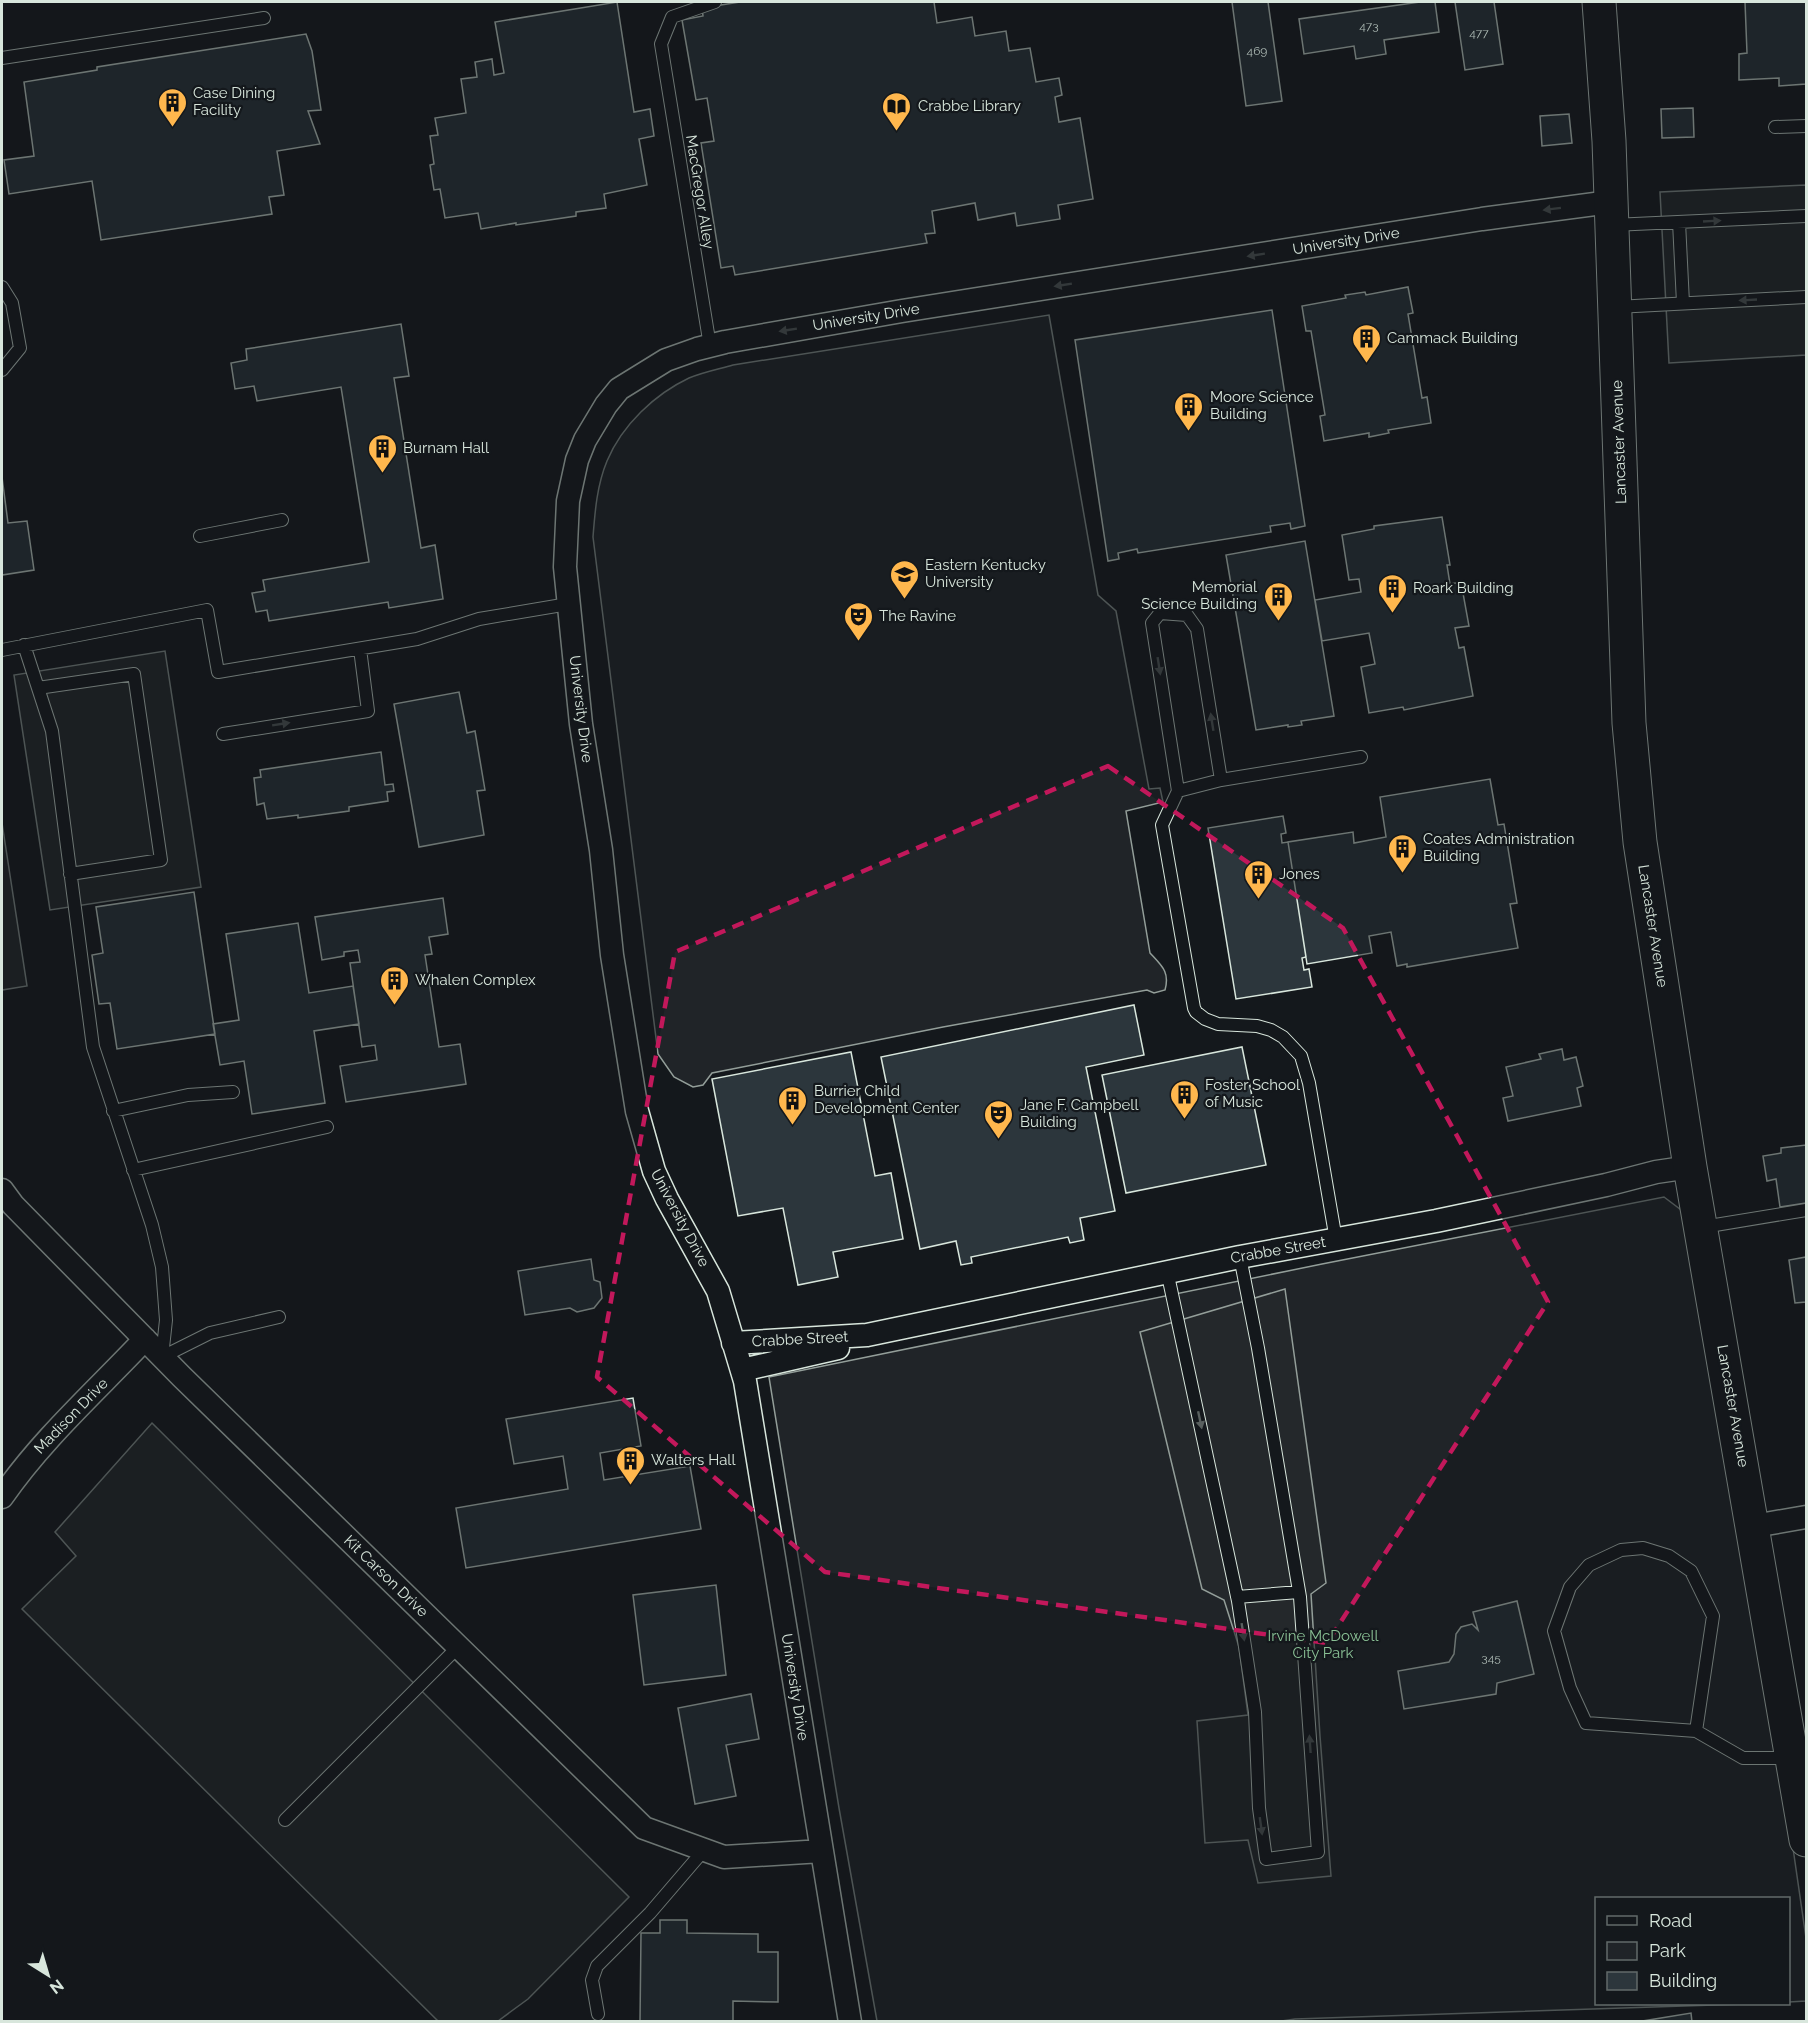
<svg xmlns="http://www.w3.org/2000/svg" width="1808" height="2023" font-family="Raleway,sans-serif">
<rect width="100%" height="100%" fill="#14181c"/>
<path fill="#202428" stroke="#939e99" stroke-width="1.5" d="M1049 315 1098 595 1116 611 1149 789 1160 788 1163 802 1126 811 1150 953C1162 966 1170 972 1165 990L1154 993 1147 990 943 1027 712 1073 703 1085 693 1087 674 1077 658 1054 593 537C595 511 597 485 607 461 622 425 655 394 689 378 703 372 719 369 733 365Z
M1664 1197 1689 1216 1783 1779 1806 1938V2001L1789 2002 1788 1898H1596V2004H1745L1295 2019 1275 2022 877 2021 839 1808 769 1377 1322 1264Z"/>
<path fill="#24282b" stroke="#939e99" stroke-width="1.5" d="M1806 185V355L1669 363 1660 192Z
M165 651 201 887 50 910 14 675Z
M2 823 27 986 2 990Z
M1285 1289 1326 1583 1311 1594 1320 1736 1331 1876 1258 1883 1248 1840 1205 1843 1197 1721 1248 1715 1239 1647 1224 1600 1202 1589 1140 1332Z
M152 1423 629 1897 528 1999 498 2021H438L22 1609 76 1556 55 1532Z"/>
<path fill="#2c363c" stroke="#d8e6dc" stroke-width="1.5" d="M617 2 634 112 650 109 654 136 639 139 647 185 604 194 606 208 576 212V216L516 225V223L481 229 478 213 445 218 440 189 434 190 430 165 434 164 430 136 438 135 435 118 466 113 461 79 477 77 475 62 492 59 494 75 504 73 495 22Z
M740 2H934L937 23 972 17 975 36 1006 31 1009 51 1030 48 1036 82 1059 78 1062 95 1055 97 1059 122 1080 118 1093 199 1058 205 1060 219 1017 226 1015 213 978 220 975 203 932 211 935 233 925 234 927 243 735 275 733 266 721 268 701 143 714 141 707 98 696 100 682 20 703 16 702 8Z
M1232 2H1268L1282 101 1246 106Z
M1420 2H1435L1439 32 1384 40 1386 54 1356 59 1354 46 1304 54 1299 19Z
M1455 2H1494L1503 64 1465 70Z
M1745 2H1806V84L1779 86V78L1739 80V54L1747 53Z
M306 34 312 51 321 110 308 111 320 144 277 151 284 195 269 197 272 214 101 240 92 181 9 194 4 160 34 156 24 82 97 70V67Z
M1693 108 1694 137 1662 138 1661 109Z
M1569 114 1572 143 1542 146 1540 116Z
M1408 287 1413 313 1408 314 1422 398 1427 397 1431 423 1388 430 1389 433 1369 437V433L1324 441 1320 416 1325 415 1311 331H1306L1302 306 1346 298 1345 295 1365 292 1366 295Z
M1272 310 1305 526 1291 529 1290 523 1270 526 1271 532 1138 553 1137 549 1118 553 1119 559 1108 561 1075 340Z
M401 324 409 376 394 378 421 548 435 545 443 599 389 608 388 602 269 621 267 610 256 612 252 593 265 591 263 580 369 562 341 387 257 401 254 386 235 389 231 363 247 360 246 349Z
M2 477 8 523 27 521 34 570 2 575Z
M1442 517 1450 565H1447L1450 584 1461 582 1469 626 1455 628 1459 648 1464 647 1473 696 1404 710 1403 707 1369 713 1361 667 1375 664 1369 633 1322 641 1315 600 1361 592 1359 579 1349 580 1342 535 1374 529V526Z
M1305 541 1334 716 1301 721 1302 725 1288 727V725L1256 730 1226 555Z
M459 692 467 733 475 731 485 790 477 791 484 835 419 847 394 704Z
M381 752 385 785 393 784 394 791 387 792 388 801 349 807V811L298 818V815L267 819 264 803 257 805 254 778 261 777 260 770Z
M1490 779 1498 825 1504 824 1517 903 1510 904 1518 948 1407 967V964L1397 966 1391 932 1369 936 1372 953 1307 964 1288 842 1353 832 1354 843 1386 837 1380 797Z
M1283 816 1286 833 1281 834 1282 843 1288 842 1306 957 1302 958 1304 970 1309 969 1312 987 1236 999 1208 828Z
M194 892 215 1034 117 1049 110 1003 99 1004 92 955 103 953 96 907Z
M443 898 448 934 429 937 432 954 425 955 439 1047 460 1044 466 1084 346 1102 340 1066 377 1060 375 1045 362 1047 350 963 360 962 358 950 344 952V956L322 960 315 917Z
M298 923 309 993 353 986 359 1024 314 1031 325 1103 252 1114 244 1061 220 1065 213 1024 239 1020 226 934Z
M1134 1005 1144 1055 1086 1067 1115 1211 1080 1218 1084 1240 1070 1243 1068 1237 971 1257 972 1263 961 1265 956 1241 920 1249 881 1057Z
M1242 1047 1266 1165 1126 1193 1102 1075Z
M1562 1049 1564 1060 1576 1057 1583 1086 1577 1088 1581 1106 1508 1121 1503 1098 1513 1096 1506 1067 1541 1059 1539 1054Z
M851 1052 875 1176 891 1173 903 1239 833 1252 838 1277 798 1285 783 1208 738 1216 712 1079Z
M1806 1145V1203L1780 1207 1776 1179 1767 1181 1763 1156 1781 1153V1148Z
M1806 1257V1302L1795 1303 1789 1260Z
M591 1259 594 1280 600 1282 602 1298 594 1308 577 1312 570 1308 525 1315 518 1271Z
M633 1398 641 1446 600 1453 604 1480 690 1466 701 1529 466 1568 456 1508 568 1489 563 1456 514 1464 506 1419Z
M716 1585 726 1675 644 1685 633 1595Z
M1517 1601 1534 1674 1497 1683 1496 1694 1404 1709 1398 1671 1449 1662 1454 1654 1456 1634 1461 1627 1472 1624 1478 1630 1473 1612Z
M751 1694 759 1739 726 1745 736 1796 695 1804 678 1708Z
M660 1920H687V1933L758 1934V1952H778V2002L733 2001V2022H640L641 1933H660Z
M1691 2013 1692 2022H1643V2021Z"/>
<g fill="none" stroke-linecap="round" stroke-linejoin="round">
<defs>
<path id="service" d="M2 58 264 18
M1775 127 1806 126
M1679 222 1683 303
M1613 225 1806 216
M2 287 12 303 20 348 2 370
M1616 307 1806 297
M710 346 661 44 672 17 715 2
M200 536 282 520
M24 645 52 731 93 1047 152 1225 162 1267 166 1320 162 1357
M2 650 207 610 218 672 417 639 479 619 568 604
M38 688 134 674 161 860 70 874
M223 734 368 711 360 649
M1178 791 1152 623 1160 613 1187 615 1197 629 1221 780
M113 1111 188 1095 233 1092
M133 1170 327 1127
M1703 1227 1806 1210
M1336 1240 1309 1083 1301 1056 1283 1037 1271 1030 1257 1026 1218 1024 1205 1019 1196 1012 1194 1008 1162 825 1178 791 1221 780 1361 757
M1167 1271 1238 1601 1255 1712 1259 1808 1266 1859 1318 1852 1300 1597 1258 1348 1240 1257
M162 1357 210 1333 279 1317
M1237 1597 1299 1592
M1696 1731 1713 1616 1691 1571 1669 1556 1643 1548 1621 1550 1589 1565 1570 1587 1554 1631 1570 1688 1586 1723 1696 1731 1743 1758H1792
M285 1820 458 1647
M598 2014 592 1980 597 1966 650 1913 704 1850"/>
<path id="minor" d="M2 1190 13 1205 182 1377 644 1828 724 1857 822 1851
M733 1343 867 1335 1240 1257 1436 1221 1606 1185 1656 1172 1690 1167
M742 1370 838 1348
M2 1497C42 1439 96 1391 145 1339
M1754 1526 1806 1517
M850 2022 745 1381 718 1291 667 1199 654 1171 637 1111 612 955 601 850 581 724 565 567 568 501 577 460 585 440 606 405 619 389 666 360 697 349 725 342 902 311 1482 219 1610 202"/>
<path id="primary" d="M1599 2 1609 141 1629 723 1640 842 1690 1167 1806 1840"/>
</defs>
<use href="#service" stroke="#d8e6dc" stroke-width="14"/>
<use href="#minor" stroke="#d8e6dc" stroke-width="25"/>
<use href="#primary" stroke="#d8e6dc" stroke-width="35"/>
<use href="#service" stroke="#14181c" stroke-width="12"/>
<use href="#minor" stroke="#14181c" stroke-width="22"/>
<use href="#primary" stroke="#14181c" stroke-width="33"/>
</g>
<defs><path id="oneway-solid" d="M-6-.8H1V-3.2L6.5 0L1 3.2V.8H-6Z" transform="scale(1.5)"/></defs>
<g fill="#59605f">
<use href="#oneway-solid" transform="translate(1552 209) rotate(173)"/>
<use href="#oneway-solid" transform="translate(1712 221) rotate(-3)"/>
<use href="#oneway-solid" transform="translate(1256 255) rotate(171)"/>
<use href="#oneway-solid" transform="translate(1063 285) rotate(171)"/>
<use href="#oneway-solid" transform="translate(1748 300) rotate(177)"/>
<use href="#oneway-solid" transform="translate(788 330) rotate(171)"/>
<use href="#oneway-solid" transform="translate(1159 666) rotate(81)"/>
<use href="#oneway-solid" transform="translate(1212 722) rotate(-99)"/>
<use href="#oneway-solid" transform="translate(281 724) rotate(-9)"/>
<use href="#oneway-solid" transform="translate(1200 1420) rotate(78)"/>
<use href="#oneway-solid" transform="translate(1243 1632) rotate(81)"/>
<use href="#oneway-solid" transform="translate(1310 1744) rotate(-94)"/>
<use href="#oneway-solid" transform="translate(1261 1826) rotate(82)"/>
</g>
<path d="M0 0H1808V2023H0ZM1108 766 1343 928 1548 1302 1327 1643 825 1572 597 1377 675 952Z" fill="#14181c" fill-opacity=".55" fill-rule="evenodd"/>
<path fill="none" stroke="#c2185b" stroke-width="4.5" stroke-dasharray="12 8" stroke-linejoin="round" d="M1108 766 1343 928 1548 1302 1327 1643 825 1572 597 1377 675 952Z"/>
<defs>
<symbol id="building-pin" viewBox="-11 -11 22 30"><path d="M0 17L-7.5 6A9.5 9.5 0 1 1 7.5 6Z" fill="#ffb74d" stroke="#14181c"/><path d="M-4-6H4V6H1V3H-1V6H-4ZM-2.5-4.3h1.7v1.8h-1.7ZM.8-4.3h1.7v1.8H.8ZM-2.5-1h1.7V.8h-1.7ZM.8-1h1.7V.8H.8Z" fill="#111"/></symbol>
<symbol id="library-pin" viewBox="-11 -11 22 30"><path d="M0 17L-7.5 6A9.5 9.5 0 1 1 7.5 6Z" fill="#ffb74d" stroke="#14181c"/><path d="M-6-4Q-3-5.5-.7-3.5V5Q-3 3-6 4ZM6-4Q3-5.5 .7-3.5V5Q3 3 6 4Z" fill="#111"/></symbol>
<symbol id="university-pin" viewBox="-11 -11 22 30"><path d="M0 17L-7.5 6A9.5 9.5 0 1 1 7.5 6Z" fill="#ffb74d" stroke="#14181c"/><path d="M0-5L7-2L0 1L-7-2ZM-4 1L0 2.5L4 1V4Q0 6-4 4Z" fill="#111"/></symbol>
<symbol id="theatre-pin" viewBox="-11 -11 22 30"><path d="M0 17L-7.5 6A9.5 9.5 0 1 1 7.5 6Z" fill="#ffb74d" stroke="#14181c"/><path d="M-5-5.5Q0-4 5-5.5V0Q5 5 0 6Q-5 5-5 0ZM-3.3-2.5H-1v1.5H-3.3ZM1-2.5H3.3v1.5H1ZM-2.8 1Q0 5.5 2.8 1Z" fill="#111"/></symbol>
</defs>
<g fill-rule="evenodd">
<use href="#building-pin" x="156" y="86" width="33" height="45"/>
<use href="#library-pin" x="880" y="90" width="33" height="45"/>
<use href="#building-pin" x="1350" y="322" width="33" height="45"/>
<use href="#building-pin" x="1172" y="390" width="33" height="45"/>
<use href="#building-pin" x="366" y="432" width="33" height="45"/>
<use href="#university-pin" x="888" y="558" width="33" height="45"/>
<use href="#building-pin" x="1376" y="572" width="33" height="45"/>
<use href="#building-pin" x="1262" y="580" width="33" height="45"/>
<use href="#theatre-pin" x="842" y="600" width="33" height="45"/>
<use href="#building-pin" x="1386" y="832" width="33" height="45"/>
<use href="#building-pin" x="1242" y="858" width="33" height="45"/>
<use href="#building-pin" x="378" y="964" width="33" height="45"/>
<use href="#building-pin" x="1168" y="1078" width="33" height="45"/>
<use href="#building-pin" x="776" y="1084" width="33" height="45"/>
<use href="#theatre-pin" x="982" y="1098" width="33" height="45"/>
<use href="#building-pin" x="614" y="1444" width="33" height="45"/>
</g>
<g text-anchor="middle" stroke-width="4.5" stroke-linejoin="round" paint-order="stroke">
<g font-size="12" fill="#adbab4">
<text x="1369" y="30">473</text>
<text x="1479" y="37">477</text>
<text x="1257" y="55">469</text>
<text x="1491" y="1662">345</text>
</g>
<g font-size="15" fill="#d8e6dc" stroke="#14181c" text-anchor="start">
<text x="193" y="98">Case Dining<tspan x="193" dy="17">Facility</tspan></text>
<text x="918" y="111">Crabbe Library</text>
<text x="1387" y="343">Cammack Building</text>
<text x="1210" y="402">Moore Science<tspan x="1210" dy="17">Building</tspan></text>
<text x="403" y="453">Burnam Hall</text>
<text x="925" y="570">Eastern Kentucky<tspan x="925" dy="17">University</tspan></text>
<text x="1257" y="592" text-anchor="end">Memorial<tspan x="1257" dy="17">Science Building</tspan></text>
<text x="1413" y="593">Roark Building</text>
<text x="879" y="621">The Ravine</text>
<text x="1423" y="844">Coates Administration<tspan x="1423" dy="17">Building</tspan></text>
<text x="1279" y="879">Jones</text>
<text x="415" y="985">Whalen Complex</text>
<text x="1205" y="1090">Foster School<tspan x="1205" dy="17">of Music</tspan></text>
<text x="814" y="1096">Burrier Child<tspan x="814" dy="17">Development Center</tspan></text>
<text x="1020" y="1110">Jane F. Campbell<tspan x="1020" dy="17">Building</tspan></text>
<text x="651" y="1465">Walters Hall</text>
</g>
<g font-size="15" fill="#d8e6dc" stroke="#14181c">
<text transform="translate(700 192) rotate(81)" y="5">MacGregor Alley</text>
<text transform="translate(1346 241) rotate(-9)" y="5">University Drive</text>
<text transform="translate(866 317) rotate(-9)" y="5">University Drive</text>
<text transform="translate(1619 442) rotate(-92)" y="5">Lancaster Avenue</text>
<text transform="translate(581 709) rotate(83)" y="5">University Drive</text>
<text transform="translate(1653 926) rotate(81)" y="5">Lancaster Avenue</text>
<text transform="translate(680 1218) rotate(62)" y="5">University Drive</text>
<text transform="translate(1278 1250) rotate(-10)" y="5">Crabbe Street</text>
<text transform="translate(800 1339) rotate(-3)" y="5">Crabbe Street</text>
<text transform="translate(1733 1406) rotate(80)" y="5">Lancaster Avenue</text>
<text transform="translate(71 1416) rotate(-46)" y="5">Madison Drive</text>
<text transform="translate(386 1576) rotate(44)" y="5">Kit Carson Drive</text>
<text transform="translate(795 1687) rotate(81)" y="5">University Drive</text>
</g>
<g font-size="15" fill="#8ac095" stroke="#14181c">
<text x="1323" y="1641">Irvine McDowell<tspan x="1323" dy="17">City Park</tspan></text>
</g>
</g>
<rect width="1808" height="2023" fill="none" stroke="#d8e6dc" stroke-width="6"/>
<rect x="1595" y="1897" width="195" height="108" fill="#14181c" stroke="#626a69" stroke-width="1.5"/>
<rect x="1607" y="1916" width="30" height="9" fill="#14181c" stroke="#626a69" stroke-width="1.5"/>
<text x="1649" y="1927" font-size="18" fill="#d8e6dc">Road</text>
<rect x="1607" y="1942" width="30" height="18" fill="#202428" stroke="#626a69" stroke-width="1.5"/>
<text x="1649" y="1957" font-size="18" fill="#d8e6dc">Park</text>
<rect x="1607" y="1972" width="30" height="18" fill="#2c363c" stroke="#626a69" stroke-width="1.5"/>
<text x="1649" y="1987" font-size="18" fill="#d8e6dc">Building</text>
<g transform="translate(48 1975) rotate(143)" stroke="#14181c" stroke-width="4.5" paint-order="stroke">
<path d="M0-4.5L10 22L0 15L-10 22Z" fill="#d8e6dc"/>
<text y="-9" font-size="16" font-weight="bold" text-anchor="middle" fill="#d8e6dc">N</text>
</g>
</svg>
